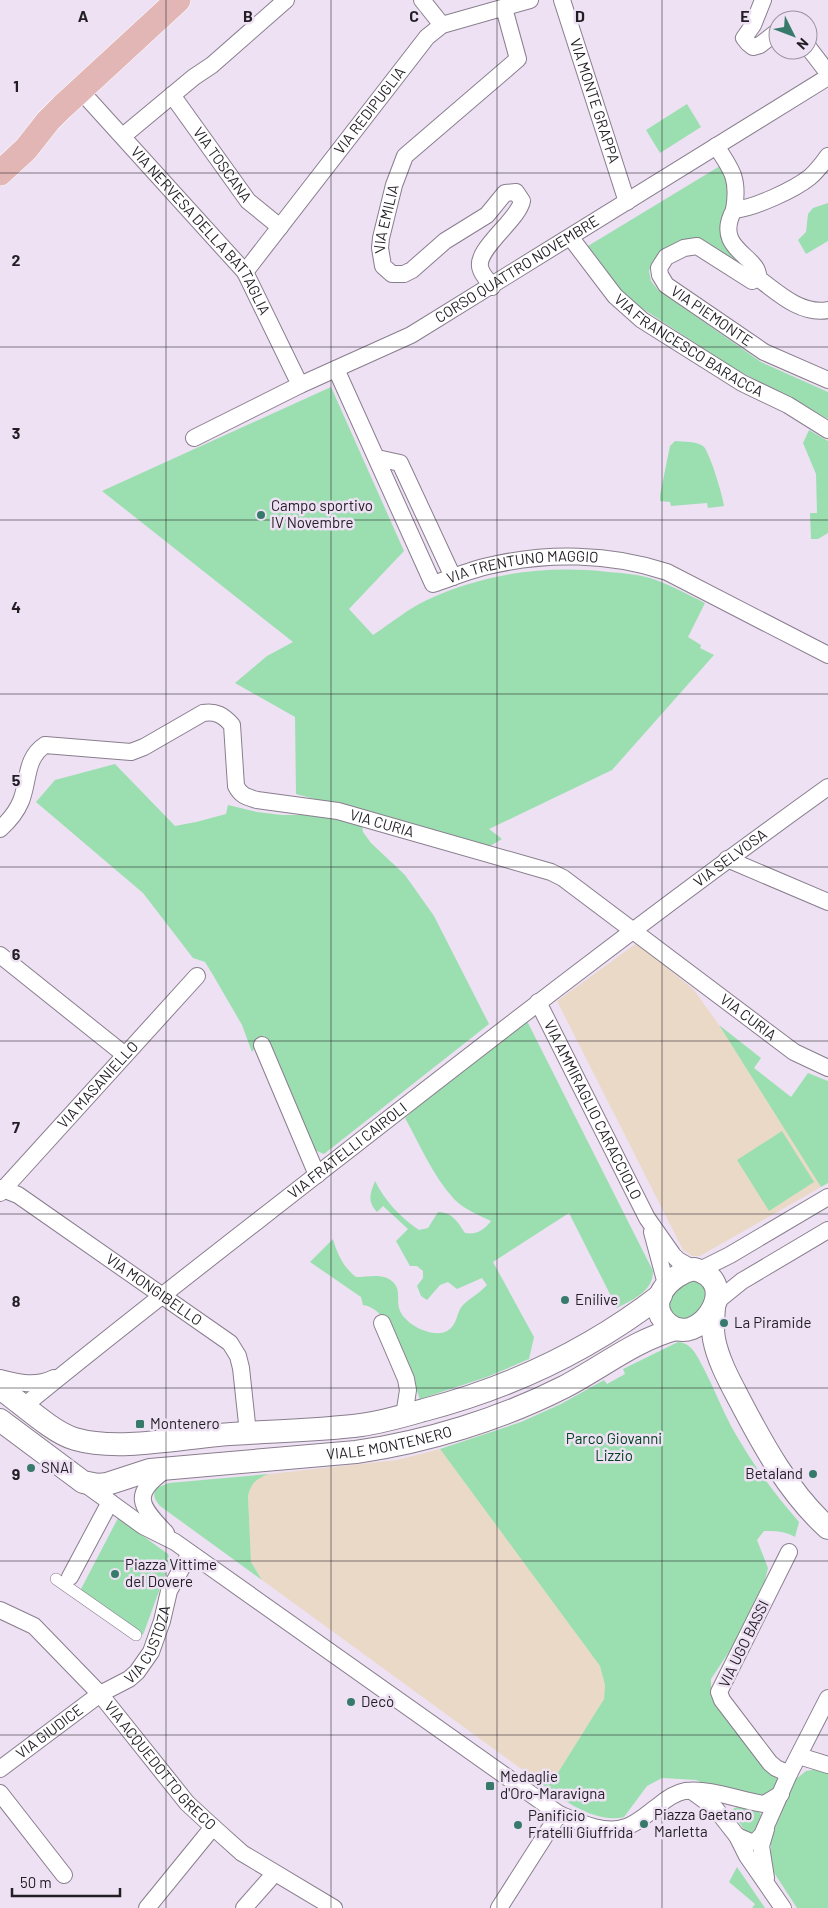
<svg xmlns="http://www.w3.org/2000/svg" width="828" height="1908" font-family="Barlow,sans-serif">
<rect width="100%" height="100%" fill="#ede1f3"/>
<path fill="#ebd9c8" d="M637 943 694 990 719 1025 821 1187 700 1256H692L683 1250 557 1001Z
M440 1449 600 1666 605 1685 604 1699 554 1779 546 1783 542 1784 262 1580 251 1562 248 1496 250 1487 257 1478 269 1474 397 1460Z"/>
<path fill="#9bdfb0" d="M687 104 701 127 660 153 646 130Z
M720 166 732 190 720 234 751 272 706 246 664 252 653 261 649 271 651 281 658 290 761 362 828 392V419L730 366 628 299 616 287 588 246Z
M828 203V241L806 254 798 240 806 232 808 214 813 208Z
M331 387 404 551 349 609 373 635C391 623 408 609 427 600 485 573 546 565 608 572 622 573 636 574 650 578 669 584 687 594 705 603L688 637 701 645 700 648 714 655 612 770 489 829 502 839 490 846 296 794 295 717 235 683 267 656 293 642 102 491Z
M809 430 828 441V533L818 539H811L810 513H817L816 474 803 443Z
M675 441C684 442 696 441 703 446 709 450 723 496 724 506L708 508 707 503 671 506 670 502 660 501V495L670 446Z
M115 764 175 826 196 822 226 814 228 805 257 812 282 815H311L362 824 363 832 371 843 405 875 434 916 489 1024 324 1154 312 1149 264 1035 252 1052 242 1025 213 975 205 962 193 958 143 893 36 802 55 780Z
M527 1021 653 1271C653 1292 633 1299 617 1308L569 1213 493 1262 534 1337 529 1359 487 1377 420 1399C411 1374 392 1308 363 1305L361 1297 310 1262 333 1239C337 1254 344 1268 356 1277 365 1277 378 1274 387 1278 403 1286 396 1297 399 1308 403 1324 433 1339 447 1331 458 1325 456 1312 463 1305 470 1298 480 1293 487 1285L482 1278 457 1289 448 1282 440 1285 427 1300 421 1296 417 1286 423 1278V1271L417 1266H410L396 1241 408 1229 383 1206 377 1212C367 1201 370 1194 375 1181 385 1201 400 1217 419 1230L428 1228 438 1212C452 1212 458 1222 465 1233 477 1235 484 1230 491 1221 479 1215 463 1209 454 1199 433 1176 420 1145 405 1118L439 1087Z
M719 1025 761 1058 754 1068 791 1097 808 1073 828 1081V1183L821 1187Z
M782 1131 814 1182 769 1211 737 1160Z
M702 1278 709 1302 692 1321 670 1317 668 1294 675 1285Z
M678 1342C692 1343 697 1356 703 1367 713 1386 721 1407 731 1426 751 1462 772 1491 799 1522L795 1537C785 1531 775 1531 764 1531L757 1540 768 1568 764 1584 740 1635 711 1679V1695L767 1765 779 1778 777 1788 764 1797 710 1786 696 1780 662 1778 647 1786 624 1817C596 1824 562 1800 542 1784L554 1779 604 1699 605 1685 600 1666 440 1449 521 1422 561 1404 604 1380 607 1384 625 1374 623 1369Z
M269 1474C257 1478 251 1483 248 1496L251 1562 262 1580 160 1506C155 1500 152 1495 156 1488L169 1483Z
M118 1518 168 1554 170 1561 143 1635 80 1591Z
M818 1769 828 1772V1908H797L771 1868V1838L795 1780 806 1771Z
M737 1807 759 1812 762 1816 752 1834H747L733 1813V1809Z
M737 1867 765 1908H752L755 1904 729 1882Z"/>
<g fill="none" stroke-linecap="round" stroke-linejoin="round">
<defs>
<path id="pedestrian" d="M56 1579 136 1635"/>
<g id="minor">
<path d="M422 0 442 25"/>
<path id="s1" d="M562 0 627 202"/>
<path d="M763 0 753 25 744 38 748 43 753 47 760 45 778 31"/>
<path d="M808 47 828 73"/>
<path id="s2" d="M80 90 245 272 300 385"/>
<path id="s3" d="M172 95 248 201 280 227"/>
<path d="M123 136 194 77 212 65 286 0"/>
<path d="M716 146C733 171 739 180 734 210 754 208 794 190 810 177 817 171 823 163 828 156"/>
<path d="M734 210C712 250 761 256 758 278 778 293 801 315 828 310"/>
<path id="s4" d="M571 238 615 296 642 320 742 383 788 405 828 430"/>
<path id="s5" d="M245 272 427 37 442 25 530 0"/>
<path id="s6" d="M758 278 752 281 697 246 684 248 666 257 659 268 660 275 666 285 764 352 828 380"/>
<path id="s7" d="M492 287C489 281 483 276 481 270 472 251 518 221 522 201L516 192 505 193 487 215 445 241 412 270 404 274H392L383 266 380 248 381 238 394 185 405 156 518 59 504 8"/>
<path id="s8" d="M336 369 433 584C451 578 470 570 488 566 547 552 610 553 667 572L828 655"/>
<path id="s9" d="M194 438 300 385 411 335 828 77"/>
<path d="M377 458 400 463 453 577"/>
<path id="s10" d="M0 829C9 821 16 813 21 801 29 781 25 758 45 745L131 752 144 747 203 713C216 711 223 715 232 725L236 786C241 796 247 797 257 800L338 811 551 872 563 878 794 1052 828 1068"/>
<path d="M727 859 828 902"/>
<path d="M0 955 125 1055"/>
<path id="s11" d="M538 1002 647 1218 673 1255 678 1260 694 1269"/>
<path d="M262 1045 317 1175"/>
<path id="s12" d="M0 1188 18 1195 230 1343 238 1356 241 1368 248 1433"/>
<path id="s13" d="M0 1193 197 976"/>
<path d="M652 1232 666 1284"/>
<path d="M700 1270 730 1255 828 1197"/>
<path d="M716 1302 742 1281 828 1230"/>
<path d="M382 1323 406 1379 408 1390 404 1416"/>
<path d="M0 1378C19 1383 36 1387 54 1378"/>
<path id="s14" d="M24 1406C124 1324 227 1245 328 1166 493 1037 658 909 828 787"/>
<path d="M85 1484 143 1526 175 1542 559 1814C578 1822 605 1835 626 1827 638 1823 648 1813 658 1806 665 1800 674 1793 685 1791 711 1788 738 1800 764 1804L781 1794"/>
<path d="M166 1533C139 1505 131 1494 167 1469"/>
<path d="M789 1552 719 1692 722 1700 770 1763 776 1768 789 1774"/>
<path d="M70 1577 110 1502"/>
<path id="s15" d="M0 1610 34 1626 100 1694 187 1803 213 1827 242 1853 334 1908"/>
<path d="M799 1756 828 1765"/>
<path id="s16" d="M0 1769 100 1694 129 1679 137 1672 151 1652 162 1621 169 1591 190 1553"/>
<path d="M693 1792 715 1808 737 1836 747 1856 783 1908"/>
<path d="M0 1793 64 1875"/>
<path d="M766 1829 761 1846 766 1878"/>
<path d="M737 1836 751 1842 756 1841 762 1835 789 1774 828 1698"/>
<path d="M147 1908 213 1827"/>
<path d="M244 1908 274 1874"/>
<path d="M499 1908 559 1814"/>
</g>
<g id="secondary">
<path d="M694 1269C745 1282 698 1350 668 1324 643 1303 670 1274 694 1269Z"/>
<path d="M714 1308C713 1319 712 1328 714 1339 718 1360 729 1380 739 1399 763 1445 789 1493 828 1528"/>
<path d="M0 1388C20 1402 53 1433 75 1439 116 1451 175 1439 218 1435 266 1431 314 1431 361 1425 383 1422 403 1416 424 1410 509 1388 591 1349 661 1295"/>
<path id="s17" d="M0 1420 83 1482 98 1485 107 1484 150 1470 356 1452C426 1442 501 1419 564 1387 601 1368 635 1340 676 1329"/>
</g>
<path id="primary" d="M0 173 26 149 48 121 62 107 178 0"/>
</defs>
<use href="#pedestrian" stroke="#897e8e" stroke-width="12"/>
<use href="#minor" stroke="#897e8e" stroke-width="18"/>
<use href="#secondary" stroke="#897e8e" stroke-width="24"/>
<use href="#primary" stroke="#fff" stroke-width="26"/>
<use href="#pedestrian" stroke="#fff" stroke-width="11"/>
<use href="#minor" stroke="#fff" stroke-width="16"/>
<use href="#secondary" stroke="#fff" stroke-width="22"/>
<use href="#primary" stroke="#e3b6b6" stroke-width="25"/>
</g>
<path fill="none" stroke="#221e24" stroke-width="1" stroke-opacity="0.55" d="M166 0V1908M331 0V1908M497 0V1908M662 0V1908M0 173H828M0 347H828M0 520H828M0 694H828M0 867H828M0 1041H828M0 1214H828M0 1388H828M0 1561H828M0 1735H828"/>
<g fill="#377a6c" stroke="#ede1f3" stroke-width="2">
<circle cx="261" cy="515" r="5"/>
<circle cx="565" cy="1300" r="5"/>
<circle cx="724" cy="1323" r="5"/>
<rect x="135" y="1419" width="10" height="10" rx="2.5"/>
<circle cx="31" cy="1468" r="5"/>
<circle cx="813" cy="1474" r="5"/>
<circle cx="115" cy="1574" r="5"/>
<circle cx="351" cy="1702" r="5"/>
<rect x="485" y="1781" width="10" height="10" rx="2.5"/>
<circle cx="644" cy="1824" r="5"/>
<circle cx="518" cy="1825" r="5"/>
</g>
<g text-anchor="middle" stroke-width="5" stroke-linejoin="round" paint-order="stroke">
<g font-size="15" fill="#221e24" stroke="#ede1f3">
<text dy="5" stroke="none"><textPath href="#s1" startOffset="106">VIA MONTE GRAPPA</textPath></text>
<text dy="5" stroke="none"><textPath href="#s5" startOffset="204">VIA REDIPUGLIA</textPath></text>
<text dy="5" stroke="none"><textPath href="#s3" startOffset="86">VIA TOSCANA</textPath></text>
<text dy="5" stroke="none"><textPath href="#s7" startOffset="328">VIA EMILIA</textPath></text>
<text dy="5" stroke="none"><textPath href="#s2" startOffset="186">VIA NERVESA DELLA BATTAGLIA</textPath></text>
<text dy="5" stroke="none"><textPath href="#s9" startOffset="365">CORSO QUATTRO NOVEMBRE</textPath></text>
<text dy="5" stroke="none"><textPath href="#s6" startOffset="192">VIA PIEMONTE</textPath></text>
<text dy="5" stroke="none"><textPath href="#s4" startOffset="162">VIA FRANCESCO BARACCA</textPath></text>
<text dy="5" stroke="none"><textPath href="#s8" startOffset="328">VIA TRENTUNO MAGGIO</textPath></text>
<text dy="5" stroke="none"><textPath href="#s10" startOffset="514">VIA CURIA</textPath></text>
<text dy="5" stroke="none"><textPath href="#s14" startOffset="894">VIA SELVOSA</textPath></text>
<text dy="5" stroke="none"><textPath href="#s10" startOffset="935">VIA CURIA</textPath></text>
<text dy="5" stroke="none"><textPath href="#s13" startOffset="146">VIA MASANIELLO</textPath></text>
<text dy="5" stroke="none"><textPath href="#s11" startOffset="121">VIA AMMIRAGLIO CARACCIOLO</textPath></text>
<text dy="5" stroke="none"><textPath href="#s14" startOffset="412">VIA FRATELLI CAIROLI</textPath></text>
<text dy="5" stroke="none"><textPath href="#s12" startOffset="185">VIA MONGIBELLO</textPath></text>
<text dy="5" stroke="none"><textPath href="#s17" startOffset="414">VIALE MONTENERO</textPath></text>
<text dy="5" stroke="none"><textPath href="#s16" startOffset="198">VIA CUSTOZA</textPath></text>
<text transform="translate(744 1644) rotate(-64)" y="5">VIA UGO BASSI</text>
<text dy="5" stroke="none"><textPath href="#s16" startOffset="62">VIA GIUDICE</textPath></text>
<text dy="5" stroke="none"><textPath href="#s15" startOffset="226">VIA ACQUEDOTTO GRECO</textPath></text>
</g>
<g font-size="15" fill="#221e24" stroke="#ede1f3" text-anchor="start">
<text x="271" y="511">Campo sportivo<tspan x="271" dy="17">IV Novembre</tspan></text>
<text x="575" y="1305">Enilive</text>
<text x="734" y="1328">La Piramide</text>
<text x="150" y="1429">Montenero</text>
<text x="41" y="1473">SNAI</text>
<text x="803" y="1479" text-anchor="end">Betaland</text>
<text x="125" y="1570">Piazza Vittime<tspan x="125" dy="17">del Dovere</tspan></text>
<text x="361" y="1707">Decò</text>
<text x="500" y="1782">Medaglie<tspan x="500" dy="17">d'Oro-Maravigna</tspan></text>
<text x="654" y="1820">Piazza Gaetano<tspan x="654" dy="17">Marletta</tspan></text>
<text x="528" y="1821">Panificio<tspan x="528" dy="17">Fratelli Giuffrida</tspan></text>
</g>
<g font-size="15" fill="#024221" stroke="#ede1f3">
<text x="614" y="1444">Parco Giovanni<tspan x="614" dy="17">Lizzio</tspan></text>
</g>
</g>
<g font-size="16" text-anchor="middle" font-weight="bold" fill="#221e24" stroke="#ede1f3" stroke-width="5" stroke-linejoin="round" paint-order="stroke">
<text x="83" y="22">A</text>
<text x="248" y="22">B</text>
<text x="414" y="22">C</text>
<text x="580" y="22">D</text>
<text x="745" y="22">E</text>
<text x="16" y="92">1</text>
<text x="16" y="266">2</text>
<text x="16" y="439">3</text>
<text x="16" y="613">4</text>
<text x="16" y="786">5</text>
<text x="16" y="960">6</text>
<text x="16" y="1133">7</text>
<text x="16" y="1307">8</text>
<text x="16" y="1480">9</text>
</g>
<g transform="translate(793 35) rotate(132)"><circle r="24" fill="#ede1f3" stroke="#9c93a0"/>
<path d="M0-4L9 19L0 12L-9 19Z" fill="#377a6c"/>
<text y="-8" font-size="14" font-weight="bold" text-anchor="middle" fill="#221e24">N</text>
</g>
<path d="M12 1888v8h108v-8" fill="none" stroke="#221e24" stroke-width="2.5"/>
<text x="20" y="1888" font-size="15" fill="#221e24" stroke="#ede1f3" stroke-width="4" paint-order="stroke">50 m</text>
</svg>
